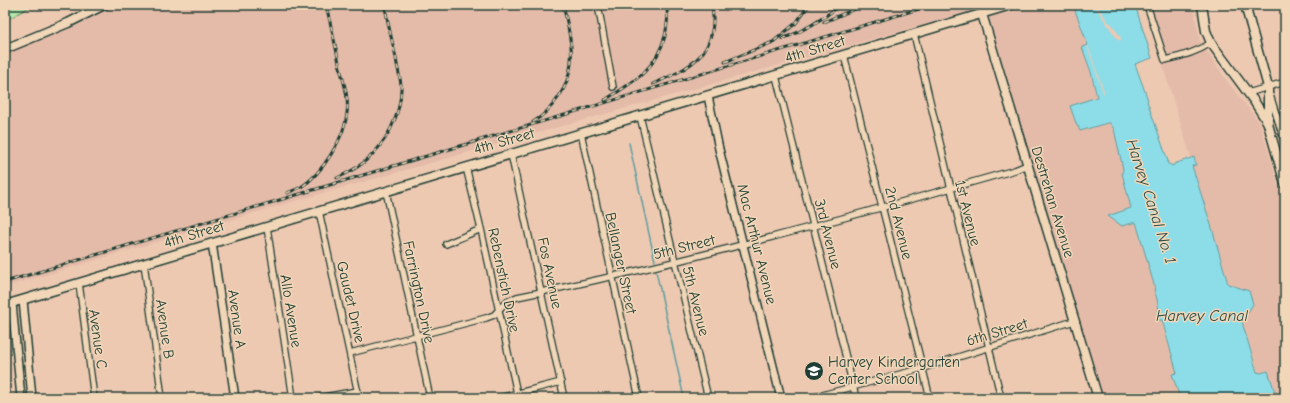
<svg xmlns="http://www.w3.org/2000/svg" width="1290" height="403" font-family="'Comic Neue',sans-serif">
<rect width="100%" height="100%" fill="#eec9b2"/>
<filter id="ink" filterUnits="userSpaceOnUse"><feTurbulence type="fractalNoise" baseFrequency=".025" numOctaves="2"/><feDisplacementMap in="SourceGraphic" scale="8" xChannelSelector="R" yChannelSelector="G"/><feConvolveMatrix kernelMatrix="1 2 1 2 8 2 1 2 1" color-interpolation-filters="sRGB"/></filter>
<g filter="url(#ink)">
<path fill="#e4bba9" d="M113 5H994L288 203 5 287V54L29 44Z
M1035 5H1073L1088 46 1082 47 1091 72 1097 98 1071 106 1077 126 1078 125 1080 131 1107 123H1110L1114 129 1123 169 1122 173 1132 208 1109 216 1136 222 1156 289H1154L1159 309 1158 320H1161L1177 373 1172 374 1180 398H1103L985 18Z
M1144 5H1196L1195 15 1200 41 1228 82 1260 123 1285 207V398H1277L1268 371 1261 373 1258 372 1242 322 1253 304 1248 291 1228 284 1212 228 1192 166 1194 157 1191 158Z"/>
<path fill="#b4e8a9" stroke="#6a926e" d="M5 5H33L5 21Z"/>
<path fill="#8ddde8" stroke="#619da0" d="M1073 5H1135L1152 58 1135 64 1148 100 1147 101 1168 161 1167 163 1173 166 1174 164 1194 157 1196 165 1192 166 1212 228 1228 284 1249 291 1253 304 1242 322 1257 372 1261 373 1268 371 1277 398H1180L1172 374 1177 373 1162 320H1157C1161 310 1157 299 1154 289L1155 288 1136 222 1122 226 1108 216 1131 208 1122 173 1123 169 1114 129 1110 123H1107L1080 131 1078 126H1077L1070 106 1097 97 1091 72 1082 47 1088 45Z"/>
<path fill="#eec9b2" d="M1094 5H1096L1109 23H1111L1121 38 1120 40 1121 41 1118 40Z
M1087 46H1088L1104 91V95Z"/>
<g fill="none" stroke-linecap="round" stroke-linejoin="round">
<path stroke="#619da0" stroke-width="1.5" d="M629 143 655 261
M656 271 684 398"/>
<defs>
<path id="minor" d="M598 5 613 87
M1147 5 1165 60C1180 57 1197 52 1211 43
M914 34 1001 398
M844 55 930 398
M776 76 856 398
M1248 93 1285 82
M1270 95 1285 143
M640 116 708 398
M581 133 639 398
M511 154 564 398
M466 167 481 229 518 398
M386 191 430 398
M319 211 359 398
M267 227 293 398
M446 244 481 229
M144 263 162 398
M79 283 94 398
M350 353 486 318 494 315 506 302 517 297C685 263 850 217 1015 170L1027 165
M318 398 358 391
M499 398 561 382
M811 398 923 368 1074 321"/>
<path id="tertiary" d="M708 96 719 149 781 398
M212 243 235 398
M23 300 32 398
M12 303 21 398"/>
<path id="secondary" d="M1202 5 1206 31 1211 43 1254 101 1268 123
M1245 5 1268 87V124L1285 184
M982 14 1098 398
M5 49 68 23 104 5
M5 305 1011 5"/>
</defs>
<use href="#minor" stroke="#1f3d34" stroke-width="8"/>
<use href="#tertiary" stroke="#1f3d34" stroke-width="10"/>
<use href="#secondary" stroke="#1f3d34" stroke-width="11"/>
<use href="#minor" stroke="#f1d6b8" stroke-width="5.5"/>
<use href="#tertiary" stroke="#f1d6b8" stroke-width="7"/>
<use href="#secondary" stroke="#f1d6b8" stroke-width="8"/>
<defs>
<path id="rail" d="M824 22 864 5
M782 39C804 31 822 20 840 5
M725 62 773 42 796 23 809 5
M653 84C692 67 719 53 712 5
M605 100C633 82 656 70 665 36 667 25 669 16 666 5
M533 122C543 116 551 108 558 98 579 68 571 38 563 5
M337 178C346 174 355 169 363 163 386 145 402 114 401 85 400 76 397 67 396 58 392 41 388 24 385 7
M287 193C292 191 297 189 301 187 322 174 345 137 347 113 349 98 344 83 340 68 336 47 331 26 326 5
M5 282 932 5"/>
</defs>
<use href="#rail" stroke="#1f3d34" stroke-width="3"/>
<use href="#rail" stroke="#f1d6b8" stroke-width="1.5" stroke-dasharray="4.5" stroke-linecap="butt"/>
</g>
</g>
<defs>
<symbol id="school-disc" viewBox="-11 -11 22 22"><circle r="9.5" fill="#1f3d34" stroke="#f1d6b8"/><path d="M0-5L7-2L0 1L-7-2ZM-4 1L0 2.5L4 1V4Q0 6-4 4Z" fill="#fff"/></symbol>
</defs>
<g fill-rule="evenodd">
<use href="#school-disc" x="803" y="360" width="22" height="22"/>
</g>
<g text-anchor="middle" stroke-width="3" stroke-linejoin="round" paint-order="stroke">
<g font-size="15" fill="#1f3d34" stroke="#f1d6b8">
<text transform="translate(815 49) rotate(-17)" y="5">4th Street</text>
<text transform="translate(504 141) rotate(-16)" y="5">4th Street</text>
<text transform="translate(1053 202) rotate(73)" y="5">Destrehan Avenue</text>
<text transform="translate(968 213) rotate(76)" y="5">1st Avenue</text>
<text transform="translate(899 223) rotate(76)" y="5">2nd Avenue</text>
<text transform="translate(194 234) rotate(-17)" y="5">4th Street</text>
<text transform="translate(828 234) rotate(76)" y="5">3rd Avenue</text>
<text transform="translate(757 244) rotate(76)" y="5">Mac Arthur Avenue</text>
<text transform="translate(684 247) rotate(-14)" y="5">5th Street</text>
<text transform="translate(621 263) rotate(78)" y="5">Bellanger Street</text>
<text transform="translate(550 273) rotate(78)" y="5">Fos Avenue</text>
<text transform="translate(504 280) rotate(78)" y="5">Rebenstich Drive</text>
<text transform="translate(419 292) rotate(78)" y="5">Farrington Drive</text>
<text transform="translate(696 301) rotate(76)" y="5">5th Avenue</text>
<text transform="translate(351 302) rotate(77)" y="5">Gaudet Drive</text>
<text transform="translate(291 311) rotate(81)" y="5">Allo Avenue</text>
<text transform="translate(237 319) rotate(82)" y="5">Avenue A</text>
<text transform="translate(165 329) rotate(82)" y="5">Avenue B</text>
<text transform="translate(997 332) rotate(-17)" y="5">6th Street</text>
<text transform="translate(98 339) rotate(82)" y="5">Avenue C</text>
</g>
<g font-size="15" fill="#1f3d34" stroke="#f1d6b8" text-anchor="start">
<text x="828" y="367">Harvey Kindergarten<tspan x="828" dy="17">Center School</tspan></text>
</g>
<g font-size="16" font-style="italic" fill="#2a4d46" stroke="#f1d6b8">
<text transform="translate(1152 201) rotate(72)" y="6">Harvey Canal No. 1</text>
<text x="1202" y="321">Harvey Canal</text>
</g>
</g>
<rect width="1290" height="403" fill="none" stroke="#f1d6b8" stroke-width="20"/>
<rect x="10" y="10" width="1270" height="383" fill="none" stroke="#1f3d34" stroke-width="1.5" filter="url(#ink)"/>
</svg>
